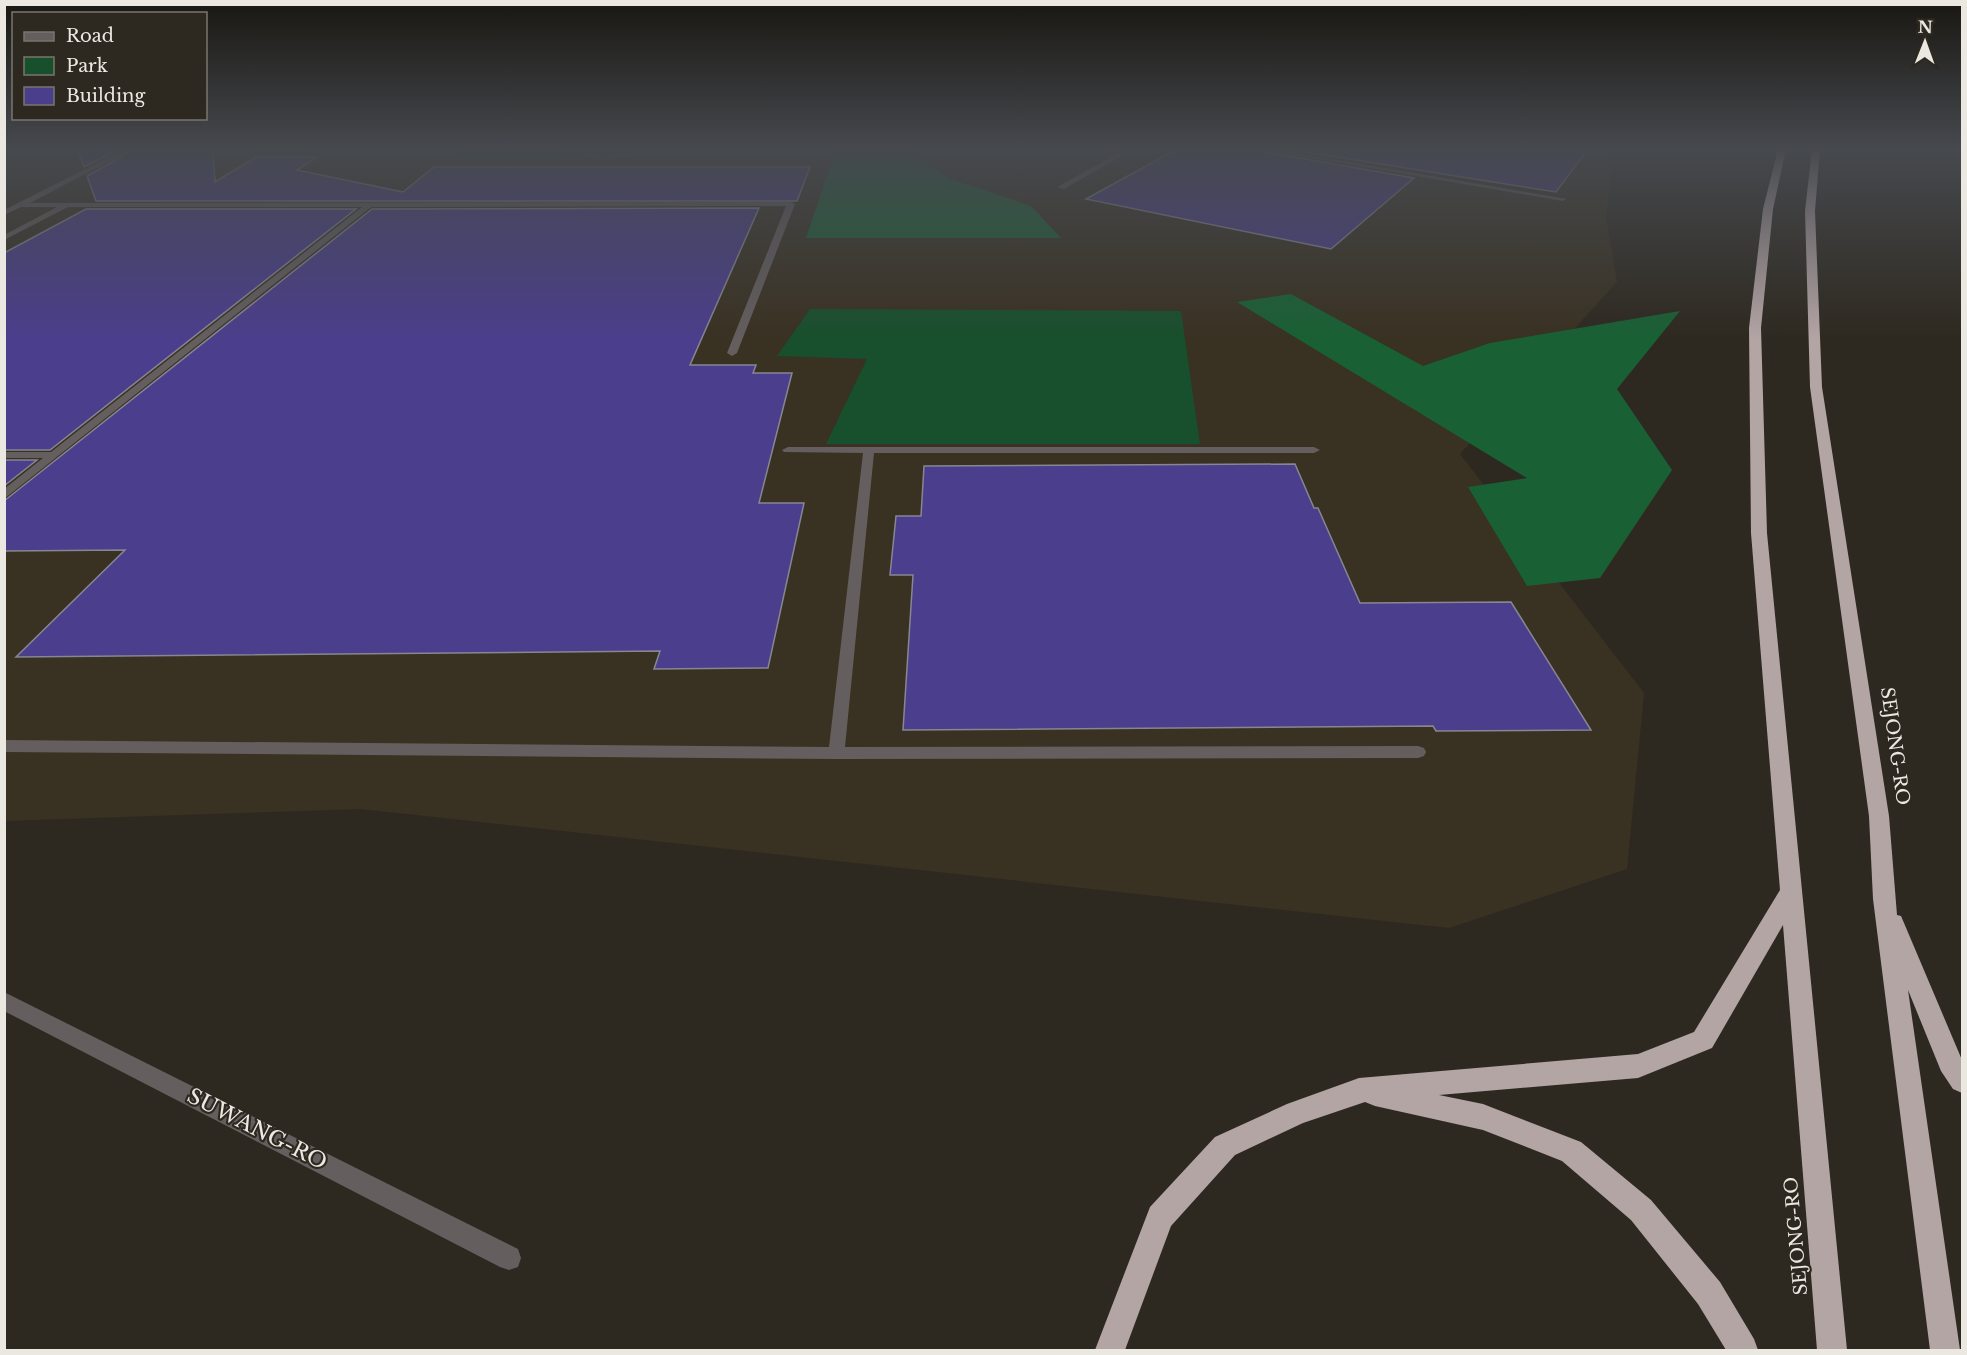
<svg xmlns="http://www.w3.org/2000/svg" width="1967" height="1355" font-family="'Libre Baskerville',serif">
<rect width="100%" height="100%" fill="#2e2920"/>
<path fill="#393122" d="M4 149H1616L1613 153 1606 217 1617 282 1460 454 1644 693 1627 869 1449 928 361 809 5 821Z"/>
<path fill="#184f2c" d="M810 309 1181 311 1200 444H826L867 359 777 356Z"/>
<path fill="#196034" d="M493 149H904L948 178 1031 206 1061 238H806L834 155 462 160 464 154Z
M1291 294 1423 366 1490 343 1680 311 1617 389 1672 470 1600 578 1527 586 1468 487 1527 478 1237 302Z"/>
<path fill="#4b3e8c" stroke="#878792" stroke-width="1.5" d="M77 149H120L84 167Z
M135 149H213L215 182 256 157H317L297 170 403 192 434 167H810L797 201H96L87 176Z
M1177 149H1256L1258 151 1414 178 1331 249 1086 199Z
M1287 149H1588L1556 192Z
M759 208 690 365H756L753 373H792L759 503H804L768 668 654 669 660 651 16 657 125 550 4 551V501L372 209Z
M86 209H356L50 450H4V253Z
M4 460H37L4 486Z
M1295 464 1314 508H1318L1360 603 1511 602 1591 730 1436 731 1433 726 903 730 913 575H890L896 516H921L924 466Z"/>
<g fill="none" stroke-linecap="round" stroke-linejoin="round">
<path fill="#645e5e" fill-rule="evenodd" d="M125 149H133L30 203 791 202 795 204 737 353 732 356 727 353 786 206 371 207 4 499V489L43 458H4V452H51L362 207H68L4 240V235L57 207H21L4 215V210Z
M1126 149H1134L1064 189 1057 187Z
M1258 149H1273L1567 199 1563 201Z
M788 447H1314L1320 450 1314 453H874L845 747 1418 746 1424 748 1426 752 1424 756 1418 758 836 759 4 752V740L829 747 863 453 784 452 782 450Z
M4 992 518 1249 521 1258 518 1267 509 1270 500 1267 4 1011Z"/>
<path fill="#b4a5a5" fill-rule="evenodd" d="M1778 149H1786L1773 209 1761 328 1767 533 1847 1350H1817L1783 925 1712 1048 1638 1078 1439 1095 1483 1104 1581 1142 1651 1200 1720 1282 1754 1339 1758 1350H1726L1698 1304 1631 1220 1562 1161 1483 1130 1375 1106 1365 1102 1303 1123 1235 1155 1171 1226 1125 1350H1095L1150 1207 1215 1137 1287 1104 1359 1078 1638 1054 1694 1032 1780 890 1751 533 1749 328 1763 209Z
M1812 149H1820L1815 211 1822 387 1889 816 1897 915 1901 916 1904 923 1962 1060V1093L1953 1089 1941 1071 1908 990 1960 1350H1930L1873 899 1869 816 1810 387 1805 211Z"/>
</g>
<linearGradient id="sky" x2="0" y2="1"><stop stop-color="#191712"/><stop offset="0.44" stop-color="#46494e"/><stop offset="1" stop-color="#46494e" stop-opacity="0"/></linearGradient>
<rect width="1967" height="339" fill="url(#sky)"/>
<g text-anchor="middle" stroke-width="4.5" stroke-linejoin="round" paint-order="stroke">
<g font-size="18" fill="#ebe8e2" stroke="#2e2920">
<text transform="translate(1895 746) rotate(82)" y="6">SEJONG-RO</text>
<text transform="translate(1796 1236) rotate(-95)" y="6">SEJONG-RO</text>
</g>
<g font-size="21" fill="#ebe8e2" stroke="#2e2920">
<text transform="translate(257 1129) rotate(27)" y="7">SUWANG-RO</text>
</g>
</g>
<rect width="1967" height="1355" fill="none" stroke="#ebe8e2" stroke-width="12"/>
<rect x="12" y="12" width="195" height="108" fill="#2e2920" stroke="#7a756e" stroke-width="1.5"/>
<rect x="24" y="32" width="30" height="9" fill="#645e5e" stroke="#7a756e" stroke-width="1.5"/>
<text x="66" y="42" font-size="18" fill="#ebe8e2">Road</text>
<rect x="24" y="57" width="30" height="18" fill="#184f2c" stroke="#7a756e" stroke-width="1.5"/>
<text x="66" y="72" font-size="18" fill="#ebe8e2">Park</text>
<rect x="24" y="87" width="30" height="18" fill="#4b3e8c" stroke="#7a756e" stroke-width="1.5"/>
<text x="66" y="102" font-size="18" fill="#ebe8e2">Building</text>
<g transform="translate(1925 42) rotate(1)" stroke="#2e2920" stroke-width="4.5" paint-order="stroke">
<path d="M0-4.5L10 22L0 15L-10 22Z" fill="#ebe8e2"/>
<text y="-9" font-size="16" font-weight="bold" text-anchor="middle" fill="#ebe8e2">N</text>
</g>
</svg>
